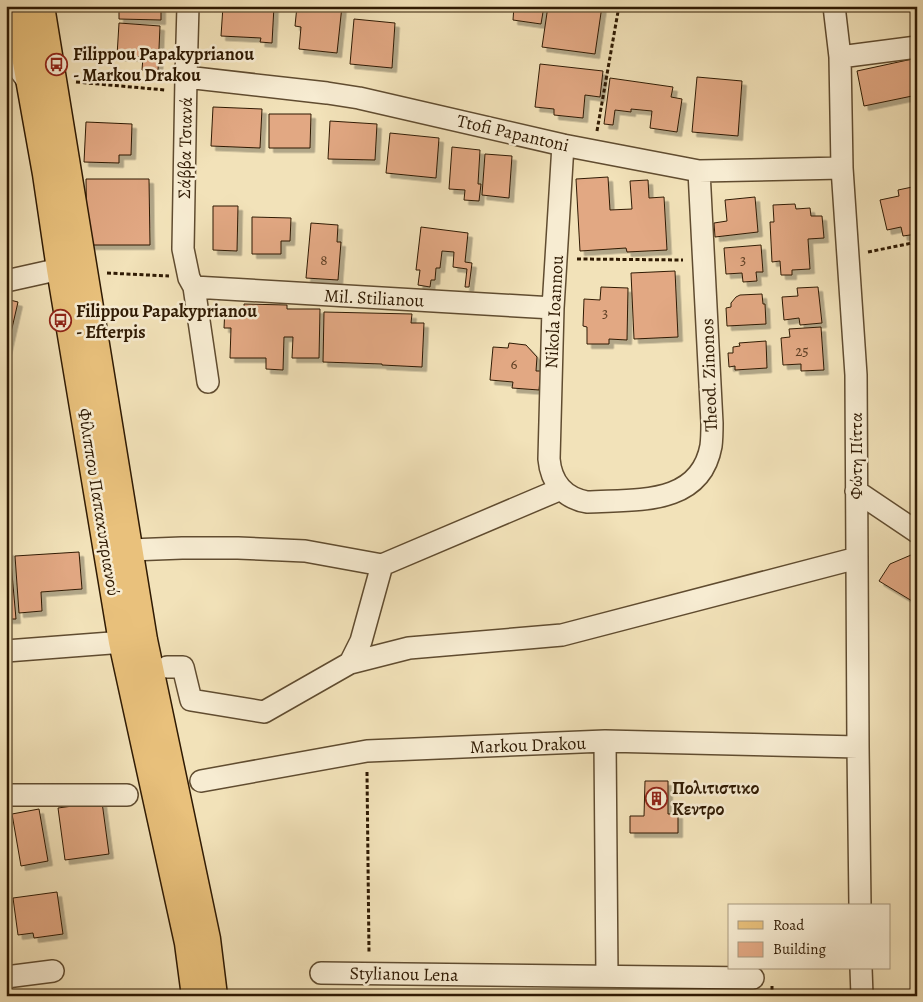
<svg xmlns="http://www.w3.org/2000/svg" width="923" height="1002" font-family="Alegreya,serif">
<defs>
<filter id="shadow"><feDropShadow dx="4.5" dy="4.5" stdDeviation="0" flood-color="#0004"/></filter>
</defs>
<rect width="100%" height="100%" fill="#f2e2b9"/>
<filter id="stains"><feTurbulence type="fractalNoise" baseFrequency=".004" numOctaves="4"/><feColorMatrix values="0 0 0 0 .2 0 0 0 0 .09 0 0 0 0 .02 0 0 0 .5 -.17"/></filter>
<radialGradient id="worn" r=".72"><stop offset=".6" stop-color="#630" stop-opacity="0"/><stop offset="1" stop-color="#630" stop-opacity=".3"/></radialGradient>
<path fill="#e2a883" stroke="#2f1a03" filter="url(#shadow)" d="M119 6H161V20L119 19Z
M223 6H274L272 43 260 42 261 38 221 36Z
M297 6H342L337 53 299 49 301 27 295 26Z
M514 6H544L541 24 513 20Z
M548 6H602L595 54 542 47Z
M354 19 395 23 392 68 350 64Z
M119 23 160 26 158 71 142 70 143 57 117 56Z
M917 58V95L864 106 857 71Z
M540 64 603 71 600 97 585 95 583 118 554 115V109L535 107Z
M697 77 742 81 738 136 692 132Z
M610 78 673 87 671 97 682 99 677 132 650 128 652 111 631 109V112L615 110 613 125 604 124Z
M213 107 262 109 260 148 211 146Z
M269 114H311L310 148H269Z
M330 121 377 124 375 160 328 159Z
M86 122 132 124 131 155H119V163L84 162Z
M390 133 439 138 436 178 386 173Z
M452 147 480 150 478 184H481L479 201 464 200 465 190 449 189Z
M485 154 512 156 509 198 482 195Z
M608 177 610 210 632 209 630 181 648 180 649 198 664 197 667 250 627 252 626 248 580 251 576 179Z
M86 179H149L150 245H87Z
M917 186V234L903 236 901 227 887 230 880 200 899 196 898 190Z
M755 197 758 232 715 237 714 223 727 221 725 200Z
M795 204 796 209 810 208 811 216H822L824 238 808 239 810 269 792 270V275H781L780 261 772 262 770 222H774L773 205Z
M213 206H238L237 251 213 250Z
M252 217 291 218 290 241H281V254H252Z
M311 223 338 225 337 242H341L338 280 306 278Z
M421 227 468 233 465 262 472 263 469 287H465L467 269 453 267 454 252 442 251 440 268H436L435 280H431L430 287 418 285 420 270H416Z
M761 245 763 272H756L757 281 743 282 742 273 726 274 724 248Z
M675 271 678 337 634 339 631 273Z
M601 287 628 288 627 340 609 339V344H587V327L583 326 584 299 600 300Z
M818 287 822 323 800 325 799 318 784 320 782 297 798 296 797 288Z
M762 294 763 304H765L766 324 727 326 726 308 731 307V303L736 297 740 295Z
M6 299 18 302 7 350H6Z
M244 304 287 305V309H320L319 358H292L293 337H284L283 370 266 369V358H230L231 328H224L225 308H244Z
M324 312 412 314 411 323H424L422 367 382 365V364L323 362Z
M821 327 824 370 801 371V364L783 365 781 338 790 337 789 329Z
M766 341 767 368 735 370V366L729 367 728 353H733V347L740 346 739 343Z
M509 343 526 345 537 357 536 371H541L539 390 512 388 513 382 490 380 493 347 508 348Z
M10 551 16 619H6V552Z
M79 552 82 589 41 592 42 611 19 613 15 556Z
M911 555 917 559V604L879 581 890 564Z
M645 781H668V814H678V833H630V816H644Z
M102 802 109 854 65 860 58 808Z
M39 809 48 861 21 866 12 814Z
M57 892 63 934 34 938 33 933 18 935 13 898Z"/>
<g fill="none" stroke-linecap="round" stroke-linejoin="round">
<defs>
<path id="minor" d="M188 6 186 77 183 249 189 278 194 287 208 382
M834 6 840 57 842 168 856 375 858 747 860 906
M6 57 19 69 30 84
M840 57 917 47
M186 77 327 93 359 98 563 145 699 171 842 168
M563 145 553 308 549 459C551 482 564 498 587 502 634 499 700 507 711 446 712 438 712 430 712 423L699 171
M6 281 60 269
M194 287 553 308
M856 491 917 532
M130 550 182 548H238L305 551 382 565 561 489
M6 651 137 641
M350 663 409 648 562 635 857 558
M167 667H183L191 700 264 712 350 663 361 641 382 565
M605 741 607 976
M201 781 367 751 605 741 858 747
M6 795H127
M861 968 862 996
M321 973 753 978
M6 977 53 971"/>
<path id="major" d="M16 6 46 174 60 269 122 642 188 943 195 996
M41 6 144 640 207 939 214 996"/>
</defs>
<use href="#minor" stroke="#604c30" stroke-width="24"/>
<use href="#major" stroke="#2f1a03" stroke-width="29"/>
<path stroke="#2f1a03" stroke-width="3" stroke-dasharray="4 2.5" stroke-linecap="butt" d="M76 82 165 90
M597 131 619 6
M868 252 917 242
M577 259 683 260
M107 273 169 276
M367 772 369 953
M772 986V996"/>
<use href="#minor" stroke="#f7ecd2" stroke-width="21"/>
<use href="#major" stroke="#e9c17c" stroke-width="26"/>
</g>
<defs>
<symbol id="bus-ring" viewBox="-11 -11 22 22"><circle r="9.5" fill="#f7ecd2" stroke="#8f2418" stroke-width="1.5"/><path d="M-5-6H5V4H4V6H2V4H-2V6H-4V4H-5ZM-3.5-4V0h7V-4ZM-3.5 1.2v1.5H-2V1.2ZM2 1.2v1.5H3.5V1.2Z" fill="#8f2418"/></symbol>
<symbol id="building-ring" viewBox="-11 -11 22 22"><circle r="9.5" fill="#f7ecd2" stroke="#8f2418" stroke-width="1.5"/><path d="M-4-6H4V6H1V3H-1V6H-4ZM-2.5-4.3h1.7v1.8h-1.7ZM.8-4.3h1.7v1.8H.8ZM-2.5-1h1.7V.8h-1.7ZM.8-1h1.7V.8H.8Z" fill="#8f2418"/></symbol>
</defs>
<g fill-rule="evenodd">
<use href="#bus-ring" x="44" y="52" width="25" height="25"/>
<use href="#bus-ring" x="48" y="308" width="25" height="25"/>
<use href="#building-ring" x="644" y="786" width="25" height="25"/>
</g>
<g text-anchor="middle" stroke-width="5" stroke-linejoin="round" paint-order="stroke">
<g font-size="15" fill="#5c3e23">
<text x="324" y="265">8</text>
<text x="743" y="265">3</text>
<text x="605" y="318">3</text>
<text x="802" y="356">25</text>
<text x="514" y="369">6</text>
</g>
<g font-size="18" font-weight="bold" fill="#2f1a03" stroke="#f7ecd2" text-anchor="start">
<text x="73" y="60">Filippou Papakyprianou<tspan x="73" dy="21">- Markou Drakou</tspan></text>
<text x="76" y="317">Filippou Papakyprianou<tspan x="76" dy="21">- Efterpis</tspan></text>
<text x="672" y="794">Πολιτιστικο<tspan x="672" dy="21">Κεντρο</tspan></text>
</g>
<g font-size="18" fill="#2f1a03" stroke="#f7ecd2">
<text transform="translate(513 133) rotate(13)" y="6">Ttofi Papantoni</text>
<text transform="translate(185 148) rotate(-89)" y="6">Σάββα Τσιανά</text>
<text transform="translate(374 298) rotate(3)" y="6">Mil. Stilianou</text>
<text transform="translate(554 312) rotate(-87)" y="6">Nikola Ioannou</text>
<text transform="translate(709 375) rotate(-92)" y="6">Theod. Zinonos</text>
<text transform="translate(856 456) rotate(-90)" y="6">Φώτη Πίττα</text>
<text transform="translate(99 502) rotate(81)" y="6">Φίλιππου Παπακυπριανού</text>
<text transform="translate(528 745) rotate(-2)" y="6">Markou Drakou</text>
<text transform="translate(404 974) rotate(1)" y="6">Stylianou Lena</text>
</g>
</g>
<rect width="923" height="1002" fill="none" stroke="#f2e2b9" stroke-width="25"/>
<rect x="8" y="8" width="908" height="987" fill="none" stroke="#2f1a03" stroke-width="2.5"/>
<rect x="12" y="12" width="898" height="977" fill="none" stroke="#2f1a03"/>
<rect x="728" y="904" width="162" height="65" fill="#f7ecd2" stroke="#a7987f"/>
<rect x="738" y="921" width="25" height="8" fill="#e9c17c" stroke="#a7987f"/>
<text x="773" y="930" font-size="15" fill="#2f1a03">Road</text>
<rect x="738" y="942" width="25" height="15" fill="#e2a883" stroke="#a7987f"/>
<text x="773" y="954" font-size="15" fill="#2f1a03">Building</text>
<rect width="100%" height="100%" filter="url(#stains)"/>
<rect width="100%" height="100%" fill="url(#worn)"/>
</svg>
